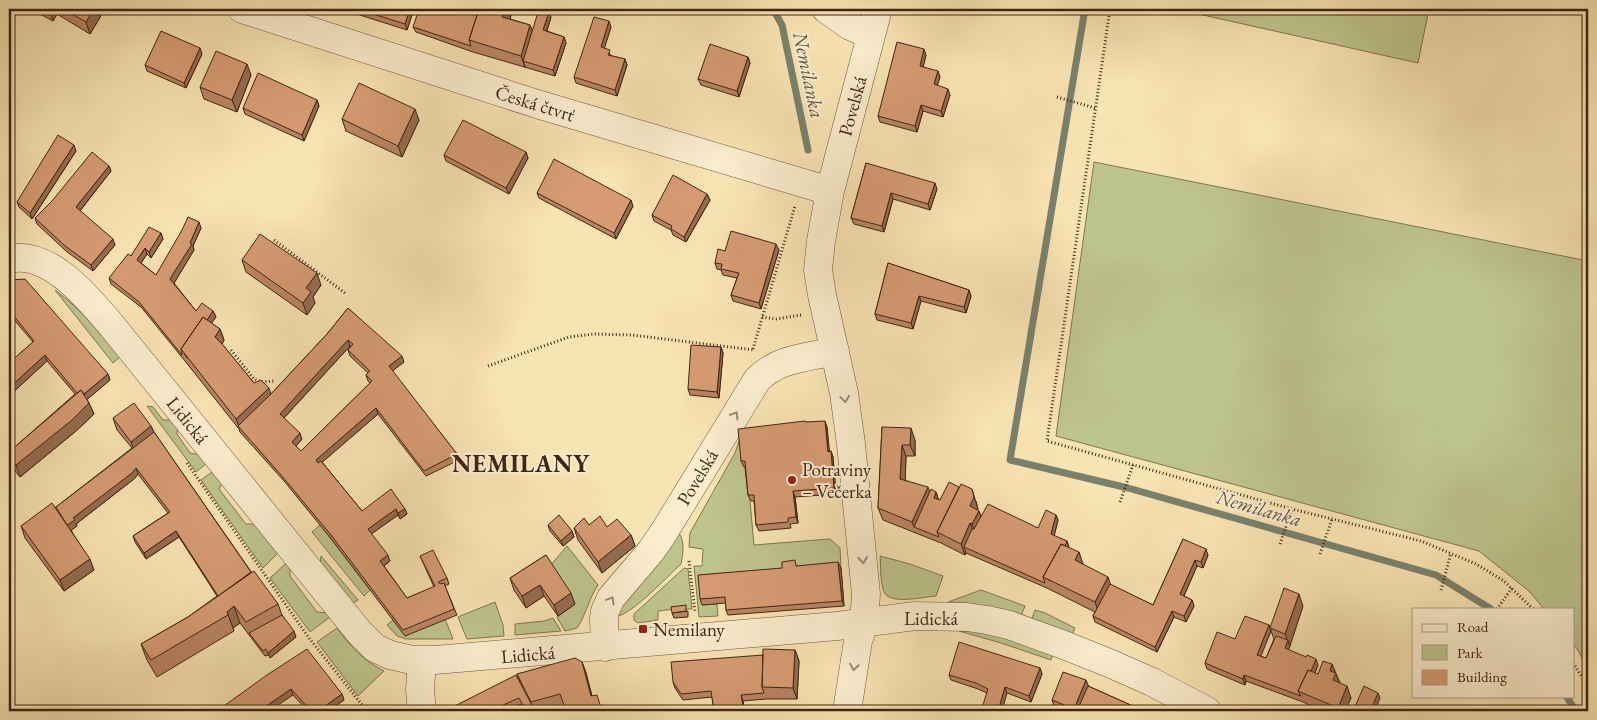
<svg xmlns="http://www.w3.org/2000/svg" width="1597" height="720" font-family="'EB Garamond',serif">
<rect width="100%" height="100%" fill="#f8e3b2"/>
<filter id="stains"><feTurbulence type="fractalNoise" baseFrequency=".004" numOctaves="4"/><feColorMatrix values="0 0 0 0 .2 0 0 0 0 .09 0 0 0 0 .02 0 0 0 .5 -.17"/></filter>
<radialGradient id="worn" r=".72"><stop offset=".6" stop-color="#630" stop-opacity="0"/><stop offset="1" stop-color="#630" stop-opacity=".3"/></radialGradient>
<path fill="#bdc48c" stroke="#807450" d="M1176 9H1429L1418 63Z
M1094 162 1588 261V670L1578 650 1573 644V609H1544L1530 592 1479 551 1056 436Z
M55 290C80 309 101 332 121 356L113 363Z
M147 406 153 407 163 420H172L178 426 177 434 190 453 201 455 207 463 196 472Z
M740 438 747 467 754 545 830 539 840 548 841 568 798 571 702 605 717 604 718 616 699 617 694 566H702L703 549 689 547 690 533 735 453Z
M212 472H214L222 483 219 489 246 524H257L279 552 263 568 201 480Z
M320 525 370 590 364 596 312 532Z
M679 533C685 543 683 553 681 564 668 576 633 613 618 616L617 609Z
M567 546 598 585C589 598 586 615 577 628L565 631 557 617 575 604 550 566Z
M321 556 358 600 353 603 320 564Z
M880 556 910 564 943 576 936 596C924 597 889 605 884 592 880 581 881 567 880 556Z
M287 564 290 566V576L317 612 327 613 330 617 310 632 270 578 284 565Z
M684 568 688 569 692 609H685L684 608 658 611V620L638 623 634 620V614Z
M981 590 1025 606 1021 616C997 609 973 603 948 602Z
M495 602 503 625 504 636 467 639 458 617Z
M1035 610 1045 613 1075 628 1072 635 1031 621Z
M553 618 561 631 515 635V624L544 621Z
M445 619 453 639H406L397 636 387 625 393 620 405 635Z
M337 628C350 646 364 661 384 671L358 696 317 642Z
M959 631C992 630 1023 643 1053 653L1051 660 1001 643Z"/>
<g fill="none" stroke-linecap="round" stroke-linejoin="round">
<path stroke="#79816c" stroke-width="7" d="M773 9 782 25 808 150
M1085 9 1010 460 1128 488 1436 575 1491 609
M1566 696 1576 711"/>
<defs>
<path id="minor" d="M242 9 537 104 830 191
M826 9 850 26 871 35
M9 259C49 249 89 299 112 326L359 632 375 648 390 655 412 660H435L837 626 915 616 967 617 987 620 1009 625 1064 645 1109 663 1152 682 1207 711
M605 647 604 618 605 611 611 598 651 551 664 532 757 380C778 358 806 358 835 351
M422 660 420 690 422 711
M847 711 858 641 864 623 866 594 851 444 844 393 822 295 818 270 821 241 830 191 878 9"/>
</defs>
<use href="#minor" stroke="#70543c" stroke-width="29"/>
<path stroke="#422414" stroke-width="3" stroke-dasharray="1 2.5" stroke-linecap="butt" d="M1110 9 1047 441 1292 509 1421 541 1476 564 1504 581 1533 609
M1057 97 1095 108
M274 240 345 293
M762 317 776 319 801 315
M753 349 795 206
M231 350 254 379 261 382 274 381
M488 366 569 337 594 334 632 335 754 350
M187 463 309 638 367 711
M1120 502 1133 465
M1280 544 1292 509
M1320 554 1332 519
M689 561 695 612
M1441 590 1451 553
M1497 609 1512 588
M1573 663 1588 686"/>
<use href="#minor" stroke="#faedcd" stroke-width="28"/>
</g>
<path fill="#b88563" stroke="#422414" fill-rule="evenodd" d="M31 9H105L90 34 57 14 53 21Z
M341 9H414L407 30Z
M479 9H509L511 15 510 19 530 25 532 31 551 17 547 31 564 37 566 43 555 76 473 52 416 32 413 27Z
M611 27 604 48 612 56 625 59 627 65 617 96 576 83 574 77Z
M202 54 186 88 147 71 145 65Z
M926 55 923 67 940 77 937 85 950 95 943 117 923 111 917 132 880 122 878 116Z
M748 57 750 63 739 97 701 85 698 79Z
M251 75 237 112 204 99 200 87Z
M317 100 319 106 304 141 245 114 243 108Z
M342 119 419 120 402 157 346 131Z
M76 151 32 219 19 207 17 202Z
M526 152 528 158 509 194 446 161 444 155Z
M866 163 937 189 930 210 893 199 884 232 854 224 851 218Z
M109 166 111 171 80 211 115 245 93 271 66 251 37 224 35 218Z
M537 193 633 206 616 239 539 198Z
M707 194 710 200 686 242 673 235 671 230 654 221 652 215Z
M201 228 193 246 194 250 174 283 196 311H213L216 317 211 323 220 329 224 340 222 344 254 383 271 394 327 334 348 308 404 362 392 371 457 454 459 460 426 476 378 414 322 462 362 511 405 509 407 514 400 519 398 515 371 534 390 561 384 566 407 598 434 587 420 556 447 578 449 584 445 586 457 615 405 636 333 541 284 481 240 432 239 429 185 361 141 307 111 284 109 278 131 256 161 233 163 239 151 258 147 254 141 263 156 275ZM350 346H351L348 350 350 356 368 373 366 375 368 381 370 383 301 451 296 446 302 439 284 418Z
M779 250 761 309 733 301 731 295 737 278 723 275 721 270 717 269 715 263 725 251Z
M242 260 321 285 313 297 315 303 307 315 246 272Z
M888 263 969 290 971 296 966 313 921 301 913 329 877 320 875 314Z
M9 280 108 374 110 380 87 399 94 414 76 431 20 477 11 466 9 468V452L75 394 47 361 9 396V363L33 342 9 314Z
M721 347 723 353 719 398 690 395 688 389Z
M113 418 151 426 154 432 252 573 278 604 282 615 296 637 270 658 269 655 265 656 240 623 233 628 234 631 157 677 147 660 141 644 188 617 217 596 179 537 146 559 135 542 133 536 168 513 138 474 134 479 76 524 77 526 71 530 94 570 64 591 25 538 21 526 56 507 132 448 117 430Z
M806 422 827 427 829 451H831L833 457 836 494 795 497 798 523 790 524 791 528 759 531 756 525 754 501H751L748 495 745 467H744L741 461Z
M882 427 915 440V456H906L905 480 929 492H936L938 498V499L940 500 976 501 978 509 977 510 979 511 981 517 1038 528 1056 515 1058 520 1054 536 1067 541 1069 548 1083 564 1111 585 1153 605 1183 539 1208 555 1203 568 1197 566 1184 596 1192 600 1194 606 1186 622 1174 617 1157 652 1095 622 1093 616 1095 612 1047 588 966 553 965 555 941 543 883 520 878 508Z
M548 525 572 531 574 537 563 546 550 531Z
M589 525 607 527 631 535 635 546 602 573 578 540 574 528Z
M546 555 575 604 558 616 544 596 526 608 514 590 510 578Z
M797 566 841 568 844 606 728 615 726 610V603L702 605 700 599 782 568Z
M1303 606 1288 650 1318 665 1315 673 1318 674 1332 664 1340 683 1351 698 1345 711H1323L1303 702 1246 681 1245 685 1207 669 1205 663 1235 639 1269 625 1271 631 1260 656 1266 658 1274 639 1270 628Z
M688 611V617L674 618 672 613Z
M795 650 799 661 797 699H766L743 701 745 711H714L712 697 683 700 675 688 673 682 763 655Z
M582 662 586 673 592 696 601 706 564 705 542 711H525L521 704 506 711 447 710 520 683 517 674Z
M1040 668 1042 674 1031 702 1007 693H987L978 689 951 680 949 675Z
M267 675 342 694 344 700 328 711H308L293 695Z
M1088 686 1144 711H1056L1052 700Z"/>
<path fill="#966c50" stroke="#422414" d="M55 9 57 14 53 21 51 15Z
M94 9H105L90 34 86 22Z
M410 9H414L407 30 405 24Z
M505 9H509L511 15 507 29 502 17Z
M549 12 551 17 545 36 543 30Z
M609 21 611 27 603 53 601 47Z
M530 25 535 37 523 61 525 67 521 56Z
M564 37 566 43 555 76 553 70Z
M200 48 202 54 186 88 184 83Z
M924 49 926 55 922 72 920 66Z
M748 57 750 63 739 97 737 91Z
M625 59 627 65 617 96 615 90Z
M247 64 251 75 237 112 232 100Z
M938 71 940 77 936 90 934 84Z
M948 89 950 95 943 117 941 111Z
M317 100 319 106 304 141 302 135Z
M921 105 923 111 917 132 915 126Z
M415 109 419 120 402 157 398 146Z
M74 145 76 151 32 219 30 213Z
M526 152 528 158 509 194 506 188Z
M109 166 111 171 78 213 76 207Z
M935 183 937 189 930 210 928 204Z
M891 193 893 199 884 232 882 226Z
M707 194 710 200 686 242 684 237Z
M631 200 633 206 616 239 614 233Z
M199 222 201 228 193 246 194 250 173 285 170 279 190 243Z
M161 233 163 239 151 258 149 252Z
M113 239 115 245 93 271 91 265Z
M776 244 779 250 761 309 759 303Z
M145 248 147 254 139 266 137 260Z
M317 273 321 285 313 297 315 303 307 315 303 303 306 288Z
M969 290 971 296 966 313 964 307Z
M919 296 921 301 913 329 911 323Z
M213 311 216 317 187 358 184 353Z
M220 329 224 340 219 349 215 337Z
M348 340 350 346 282 420 280 414Z
M721 347 723 353 719 398 717 392Z
M45 355 47 361 9 396V388Z
M402 356 404 362 391 372 389 366Z
M108 374 110 380 83 403 81 397Z
M269 388 273 400 239 427 236 419Z
M89 403 94 414 76 431 20 477 16 465Z
M376 408 378 414 318 466 316 460Z
M825 421 827 427 830 457 828 452Z
M151 426 156 437 135 453 131 442Z
M911 428 915 440V456L910 445Z
M300 433 302 439 295 447 292 442Z
M902 445 906 456 905 490 900 479Z
M831 451 833 457 836 494 834 488Z
M136 468 138 474 134 479 76 524 77 526 69 532 66 526 73 518Z
M928 487 932 498 914 527 912 522Z
M972 489 978 509 974 518 970 506Z
M793 491 795 497 798 523 796 517Z
M936 492 938 498 936 504 934 498Z
M396 509 398 515 370 535 368 529Z
M405 509 407 514 400 519 398 513Z
M979 511 983 522 976 535 972 524Z
M1056 515 1058 520 1053 540 1051 534Z
M970 523 975 535 964 547 966 553 965 555 961 544Z
M176 531 179 537 146 559 144 553Z
M572 531 574 537 563 546 561 541Z
M631 535 635 546 602 573 598 562Z
M1067 541 1069 547 1051 581 1047 579Z
M1206 549 1208 555 1203 568 1201 562Z
M1079 552 1083 564 1079 571 1075 560Z
M388 555 390 561 382 567 380 561Z
M90 559 94 570 64 591 60 580Z
M1195 560 1197 566 1182 600 1180 594Z
M838 562 841 568 844 606 842 601Z
M1108 577 1112 589 1099 614 1095 602Z
M540 585 544 596 526 608 522 596Z
M571 593 575 604 558 616 554 605Z
M1299 594 1303 606 1290 646 1285 634Z
M1192 600 1194 606 1186 622 1184 616Z
M234 606 240 623 233 628 227 612Z
M1172 611 1174 617 1157 652 1155 647Z
M1269 625 1271 631 1259 661 1257 655Z
M294 631 296 637 270 658 268 653Z
M1288 640 1290 646 1287 654 1285 648Z
M795 650 799 661 797 699 793 688Z
M1316 659 1318 665 1306 694 1302 692Z
M582 662 586 673 595 708 591 696Z
M1332 664 1340 684 1337 692 1330 671Z
M1040 668 1042 674 1031 702 1029 696Z
M1244 675 1246 681 1245 685 1243 679Z
M1086 680 1091 692 1082 711H1075L1074 709Z
M1347 686 1351 698 1345 711H1339L1338 708Z
M1005 687 1007 693 1002 711H998Z
M291 689 293 695 269 711H259Z
M1378 693 1380 698 1375 711H1370Z
M342 694 344 700 328 711H318Z
M741 695 743 701 745 711H744Z"/>
<path fill="#d69b73" stroke="#422414" fill-rule="evenodd" d="M40 9H55L51 15Z
M63 9H94L86 22Z
M357 9H410L405 24Z
M419 9H479L469 40 471 46 413 27Z
M479 9H505L502 17 530 25 521 56 469 40Z
M539 9 549 12 543 30 564 37 553 70 523 61Z
M594 17 609 21 601 47 610 50 608 55 625 59 615 90 574 77Z
M161 31 200 48 184 83 145 65Z
M897 42 924 49 920 66 938 71 934 84 948 89 941 111 921 105 915 126 878 116Z
M710 44 748 57 737 91 698 79Z
M216 51 247 64 232 100 200 87Z
M258 73 317 100 302 135 243 108Z
M359 83 415 109 398 146 342 119Z
M463 120 526 152 506 188 444 155Z
M58 135 74 145 30 213 17 202Z
M92 152 109 166 76 207 113 239 91 265 64 245 35 218 52 201Z
M554 159 631 200 614 233 537 193Z
M866 163 935 183 928 204 891 193 882 226 851 218Z
M673 175 707 194 684 237 671 229 672 226 652 215Z
M188 217 199 222 190 243 192 244 170 279 196 311 202 303 213 311 207 320 203 317 181 349 182 355 139 302 109 278 128 254 131 256 149 227 161 233 149 252 145 248 137 260 156 275 182 230Z
M731 231 776 244 759 303 731 295 739 273 721 269 722 264 715 263 718 249 725 251Z
M260 234 317 273 306 288 311 292 303 303 242 260Z
M888 263 969 290 964 307 919 296 911 323 875 314Z
M25 279 108 374 84 394 81 390 77 393 45 355 9 388V363L34 341 9 310V280Z
M348 308 402 356 389 366 457 454 424 471 376 408 316 460 318 463 321 461 362 511 391 489 405 509 398 513 396 509 368 529 388 555 380 561 407 598 435 586 420 556 433 550 447 578 438 582 440 584 444 583 454 609 403 630 331 535 281 475 238 426 271 394 327 334ZM348 340 353 344 348 350 370 371 366 375 372 381 301 451 292 442 300 433 280 414Z
M203 317 220 329 215 337 223 345 254 383 261 380 269 388 236 419 181 349Z
M691 345 721 347 717 392 688 389Z
M81 390 89 403 72 420 16 465 9 457V452Z
M134 403 151 426 131 442 113 418Z
M805 421V422L825 421 828 452 831 451 834 488 793 491 796 517 788 518V522L756 525 754 495H748L745 461H741L738 429Z
M882 427 911 428 910 445H902L900 479 928 487 912 522 878 508Z
M154 432 251 572 218 596 176 531 144 553 133 536 170 512 136 468 132 473 73 518 75 520 67 525 56 507Z
M949 482 959 487 937 532 939 537 914 527 931 489 936 492 934 498 940 500Z
M961 484 972 489 974 497 970 506 979 511 972 524 970 523 961 544 937 532Z
M52 503 90 559 60 580 21 526Z
M988 504 1038 528 1046 510 1056 515 1051 534 1067 541 1065 546 1061 544 1043 577 1045 583 964 547 972 529H974Z
M559 515 572 531 561 541 548 525Z
M600 516 607 527 617 519 631 535 598 562 574 528 584 518 589 525Z
M1183 539 1206 549 1201 562 1195 560 1180 594 1192 600 1184 616 1172 611 1155 647 1093 616 1110 584 1153 605Z
M1061 544 1079 552 1075 560 1108 577 1095 602 1043 577Z
M546 555 571 593 554 605 540 585 522 596 510 578Z
M795 560 796 566 838 562 842 601 726 610 725 597 700 599 698 575 782 568V562Z
M254 571 278 604 246 622 234 606 227 612 228 615 151 660 141 644 188 617Z
M1284 588 1299 594 1285 634 1270 628Z
M686 605V611L672 613 671 607Z
M282 615 294 631 268 653 266 649 263 651 249 633Z
M1245 616 1269 625 1257 655 1266 658 1276 636 1288 640 1285 648 1306 657 1307 655 1316 659 1311 671 1308 670 1298 691 1301 696 1244 675 1243 679 1205 663 1217 632 1235 639Z
M959 642 1040 668 1029 696 1005 687 998 711H981L988 689 976 683 949 675Z
M307 649 342 694 318 711H311L291 689 259 711H217L267 675Z
M763 649 795 650 793 688 762 687Z
M763 655 762 687 764 693 741 695 744 711H714L711 691 681 694 673 682 671 662Z
M575 658 582 662 591 696 597 695 602 711H566L560 694 531 702 517 674Z
M1323 661 1332 664 1330 671 1336 673 1333 680 1347 686 1338 708 1298 691 1308 670 1318 674Z
M1063 672 1086 680 1074 709 1052 700Z
M516 675 535 711H526L519 698 503 705 506 711H448L447 710Z
M1088 686 1144 711H1077Z
M1364 686 1378 693 1370 711H1353Z"/>
<defs><path id="oneway-chevron" d="M-2-3.5L2.5 0L-2 3.5" fill="none" stroke-width="1.6" stroke-linecap="round" stroke-linejoin="round" transform="scale(1.25)"/></defs>
<g stroke="#9e8870">
<use href="#oneway-chevron" transform="translate(845 399) rotate(82)"/>
<use href="#oneway-chevron" transform="translate(735 415) rotate(-59)"/>
<use href="#oneway-chevron" transform="translate(863 560) rotate(84)"/>
<use href="#oneway-chevron" transform="translate(611 600) rotate(-59)"/>
<use href="#oneway-chevron" transform="translate(854 667) rotate(99)"/>
</g>
<g fill="#8f2418" stroke="#faedcd" stroke-width="2">
<circle cx="792" cy="480" r="5"/>
<rect x="638" y="624" width="10" height="10" rx="2.5"/>
</g>
<g text-anchor="middle" stroke-width="4" stroke-linejoin="round" paint-order="stroke">
<g font-size="19" fill="#422414" stroke="#faedcd">
<text transform="translate(535 103) rotate(17)" y="7">Česká čtvrť</text>
<text transform="translate(852 106) rotate(-75)" y="7">Povelská</text>
<text transform="translate(188 420) rotate(51)" y="7">Lidická</text>
<text transform="translate(697 477) rotate(-59)" y="7">Povelská</text>
<text x="931" y="625">Lidická</text>
<text transform="translate(528 654) rotate(-5)" y="7">Lidická</text>
</g>
<g font-size="19" fill="#422414" stroke="#faedcd" text-anchor="start">
<text x="802" y="476">Potraviny<tspan x="802" dy="22">– Večerka</tspan></text>
<text x="653" y="636">Nemilany</text>
</g>
<g font-size="20" font-style="italic" fill="#5e5240" stroke="#faedcd">
<text transform="translate(809 75) rotate(78)" y="7">Nemilanka</text>
<text transform="translate(1259 508) rotate(16)" y="7">Nemilanka</text>
</g>
<g font-size="24" font-weight="bold" letter-spacing="1" fill="#422414" stroke="#faedcd">
<text x="521" y="472">NEMILANY</text>
</g>
</g>
<rect width="1597" height="720" fill="none" stroke="#f8e3b2" stroke-width="30"/>
<rect x="10" y="10" width="1577" height="700" fill="none" stroke="#422414" stroke-width="2.5"/>
<rect x="15" y="15" width="1567" height="690" fill="none" stroke="#422414"/>
<rect x="1412" y="608" width="162" height="90" fill="#faedcd" stroke="#b09d83"/>
<rect x="1422" y="624" width="25" height="8" fill="#faedcd" stroke="#b09d83"/>
<text x="1457" y="632" font-size="15" fill="#422414">Road</text>
<rect x="1422" y="645" width="25" height="15" fill="#bdc48c" stroke="#b09d83"/>
<text x="1457" y="658" font-size="15" fill="#422414">Park</text>
<rect x="1422" y="670" width="25" height="15" fill="#d69b73" stroke="#b09d83"/>
<text x="1457" y="682" font-size="15" fill="#422414">Building</text>
<rect width="100%" height="100%" filter="url(#stains)"/>
<rect width="100%" height="100%" fill="url(#worn)"/>
</svg>
